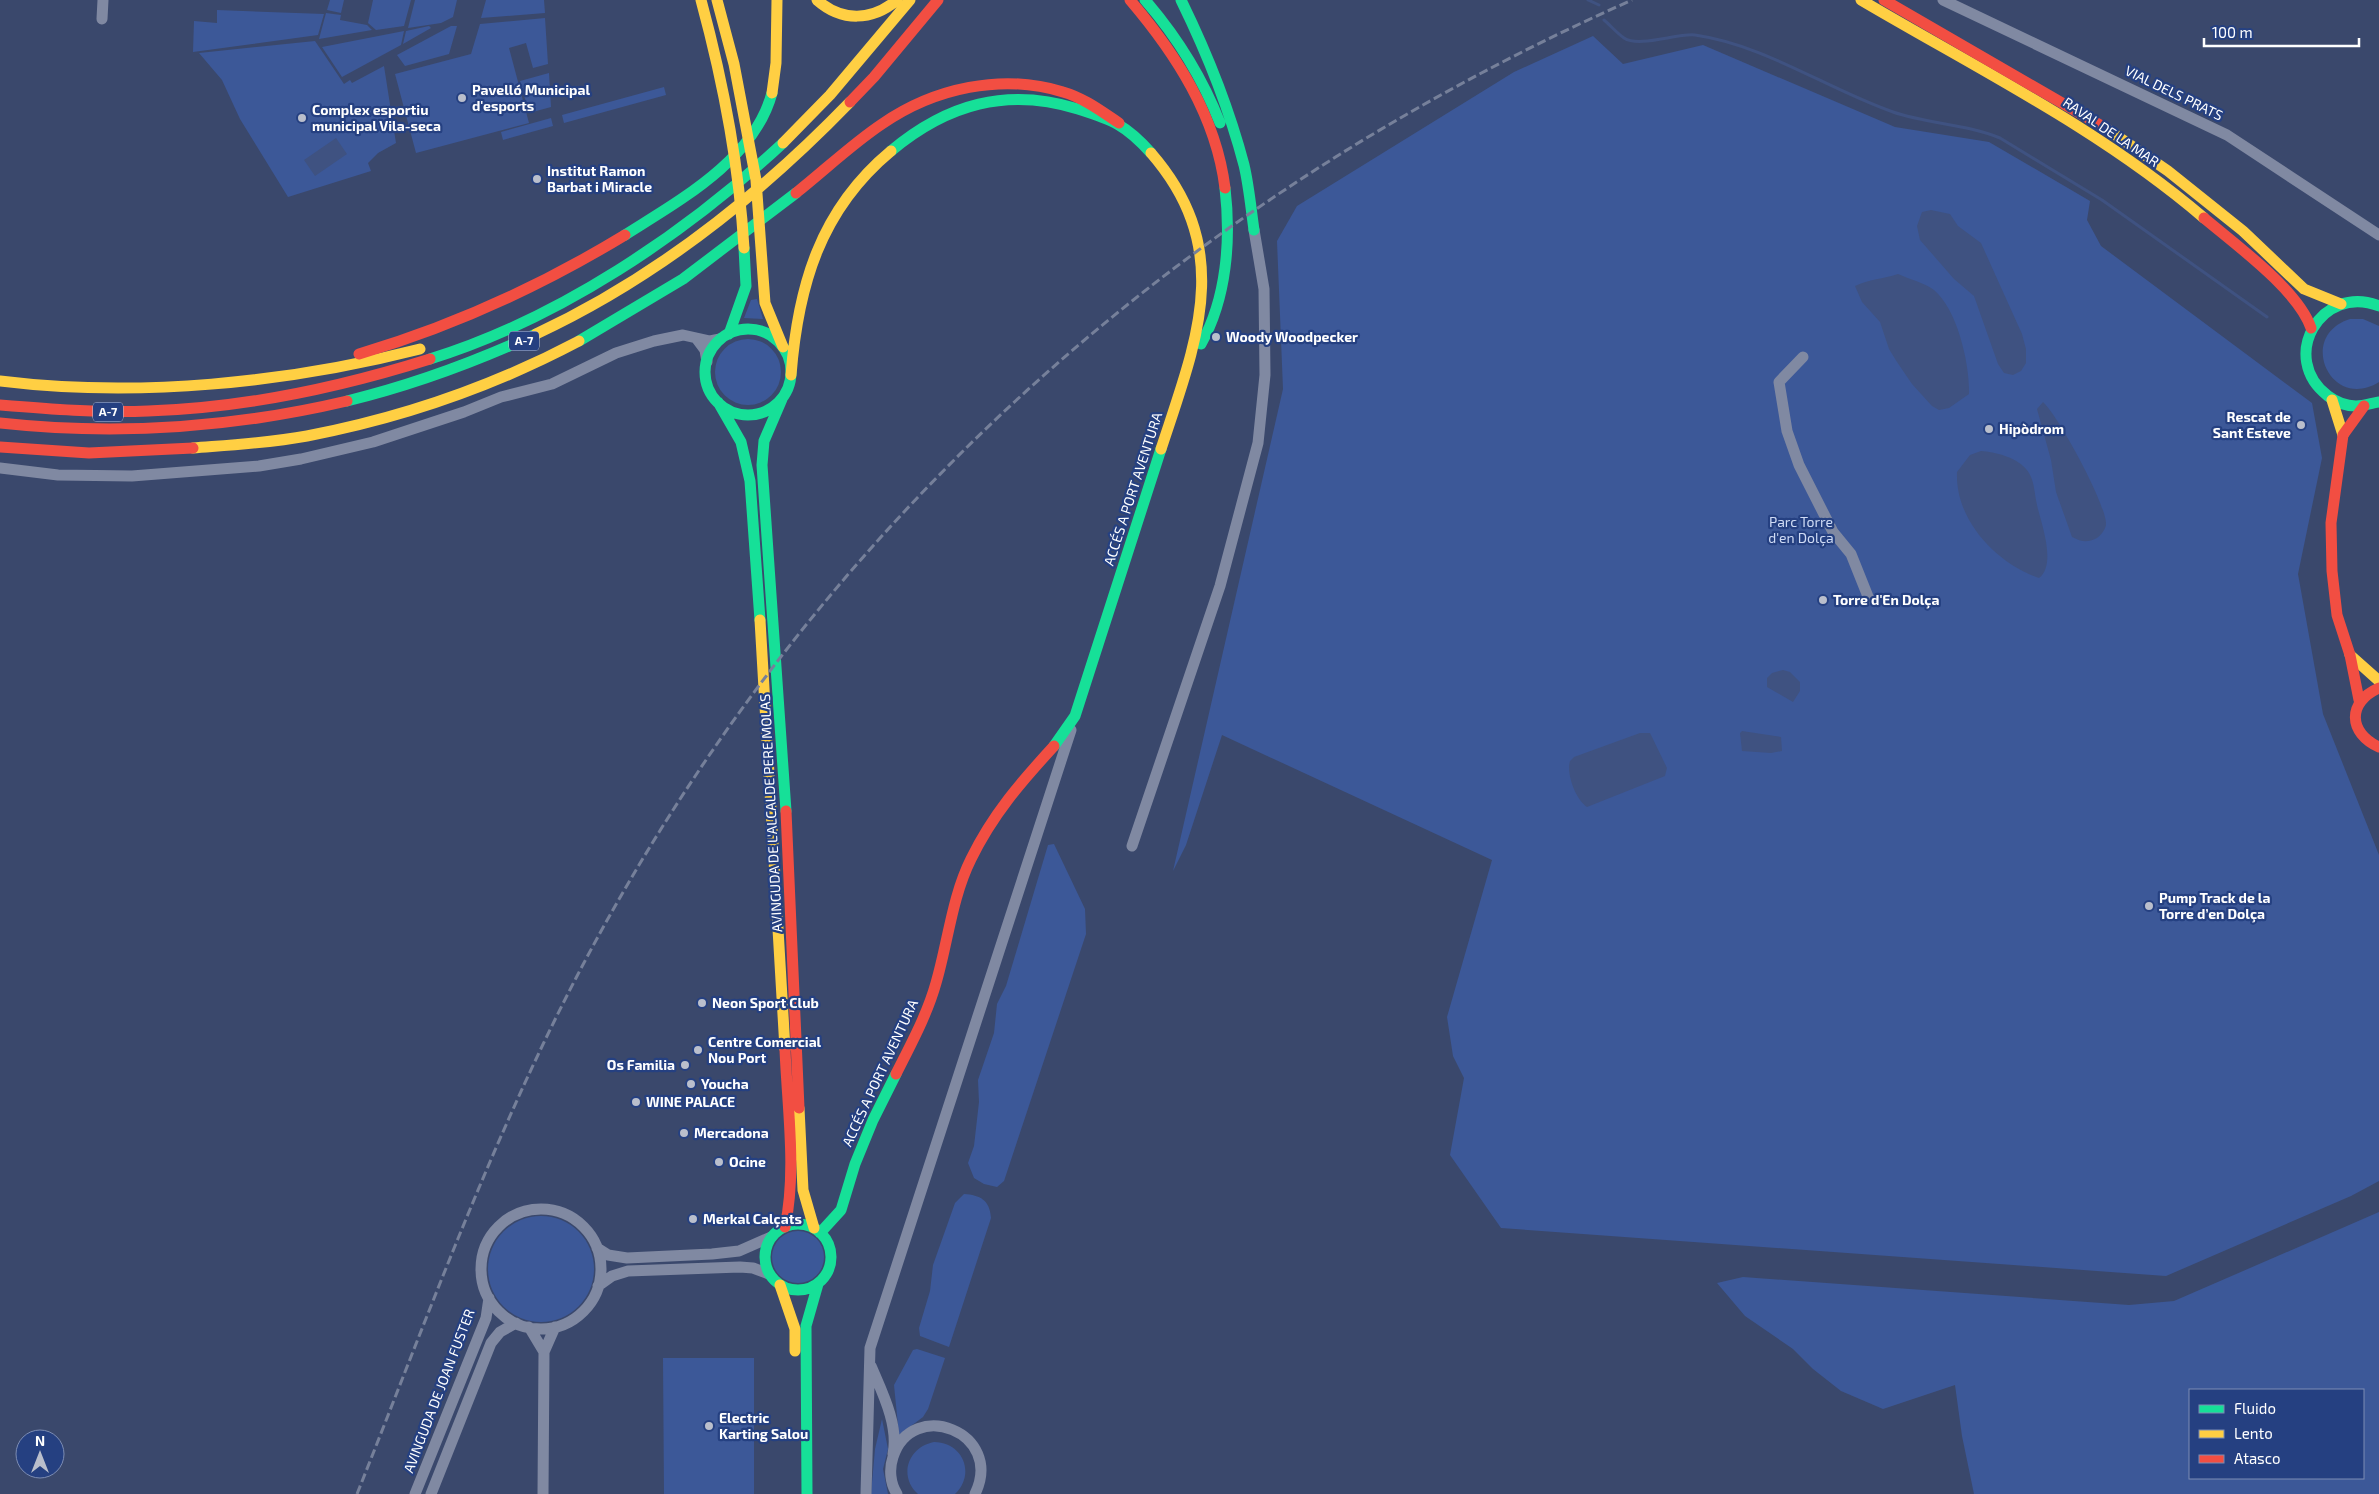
<svg xmlns="http://www.w3.org/2000/svg" width="2379" height="1494" font-family="'Exo 2',sans-serif">
<rect width="100%" height="100%" fill="#3a486c"/>
<path fill="#3c5898" fill-rule="evenodd" d="M330 0H344L341 13 327 10Z
M373 0H411L404 26 376 30 368 23Z
M415 0H457L453 17 441 23 408 28Z
M486 0H544L545 13 481 18Z
M217 10 324 14 318 35 193 52 194 21 217 23Z
M326 13 341 15 340 20 367 25 372 30 319 39Z
M545 18 548 64 533 68 526 43 509 48 529 123 416 153 395 74 471 54 480 24Z
M429 26 431 28 403 44 406 31Z
M451 26H457L449 54 405 66 397 55Z
M404 31 401 45 342 77 322 47Z
M1593 36 1623 64 1703 45 1895 127 1989 142 2090 201 2087 220 2101 246 2312 403 2322 458 2298 574 2323 714 2379 855V1181L2351 1196 2166 1276 1501 1228 1450 1155 1464 1078 1453 1056 1447 1017 1492 860 1222 735 1186 845 1173 871 1283 389 1277 241 1297 206 1514 72Z
M315 41 344 84 350 80 352 83 384 66 396 143 378 153 368 163 371 171 288 197 240 119 222 80 199 53Z
M549 73 551 107 529 113 520 81Z
M664 87 666 95 564 123 562 115Z
M551 118 553 126 503 140 501 132Z
M757 299 763 319 744 318 751 300Z
M2350 319H2363L2379 326V382C2331 412 2296 336 2350 319Z
M715 372a33 33 0 1 1 66 0a33 33 0 1 1-66 0Z
M1054 844 1085 909 1086 934 1004 1181 997 1187 984 1184 974 1178 968 1163 974 1146 979 1102 978 1080 994 1033 997 1004 1006 986 1048 845Z
M964 1194C980 1195 990 1200 991 1218L949 1347 920 1336 919 1328 930 1291 933 1265 955 1203Z
M2379 1212V1494H1974L1962 1436 1955 1385 1883 1409 1841 1391 1813 1369 1793 1349 1745 1316 1717 1283 1743 1277 2129 1305 2174 1301ZM2363 1390V1478H2190V1390Z
M488 1269a53 53 0 1 1 106 0a53 53 0 1 1-106 0Z
M772 1257a26 26 0 1 1 52 0a26 26 0 1 1-52 0Z
M917 1349 945 1358 928 1409 923 1417 899 1435 894 1385 913 1350Z
M663 1358H754V1494H664Z
M882 1419 888 1449 883 1469 888 1494H871L875 1449Z
M934 1442C963 1442 976 1474 955 1494H918C898 1476 908 1447 934 1442Z"/>
<path fill="#3f5281" d="M336 138 347 154 315 176 304 160Z
M1931 210 1950 214 1958 226 1981 243 2022 334 2026 349V363L2021 371 2013 375 2004 373 1998 364 1974 296 1954 279 1920 240 1917 226 1922 212Z
M1898 274C1909 279 1925 283 1934 290 1958 310 1970 366 1969 394L1949 408 1939 410 1932 406 1912 384 1897 362 1889 349 1880 322 1862 302 1855 286C1869 279 1883 279 1898 274Z
M2043 402C2058 415 2108 507 2106 525 2105 530 2101 535 2097 538 2087 543 2082 542 2072 537L2056 492 2051 460 2037 409Z
M1981 451C1995 452 2016 457 2026 469 2035 479 2034 493 2037 505 2041 523 2057 564 2039 578 1995 563 1955 519 1957 472L1970 455Z
M1783 670 1790 672 1800 682V691L1793 702 1767 687V678L1772 673Z
M1742 731 1781 737 1782 751 1771 753 1742 751 1740 733Z
M1640 733H1650L1652 737 1667 768 1665 776 1587 807C1576 800 1566 774 1570 761L1574 757Z"/>
<g fill="none" stroke-linecap="round" stroke-linejoin="round">
<path stroke="#3f5281" stroke-width="3" d="M1588 0 1599 5
M1604 20C1611 26 1617 33 1624 38 1639 48 1677 33 1695 35 1765 45 1827 89 1893 112 1928 124 1967 124 2000 138L2102 200 2267 317"/>
<path stroke="#8089a2" stroke-width="11" d="M1943 0 2227 135 2379 235
M102 19 103 0
M696 338 705 350 707 362
M1803 357 1779 382 1787 431 1799 465 1833 532 1851 554 1869 599
M0 468 58 475 132 476 259 466 301 459 373 442 464 412 501 397 552 384 616 353 654 341 683 335 710 341 720 339
M1132 846 1220 586 1258 443 1265 375 1264 289 1254 230
M481 1269a60 60 0 1 1 120 0a60 60 0 1 1-120 0Z
M597 1248 608 1255 627 1258 712 1254 739 1251 771 1237
M598 1286 612 1276 628 1271 740 1267 753 1268 769 1274
M529 1327 544 1352
M871 1366C882 1392 899 1425 893 1454
M415 1494 486 1318 489 1298
M431 1494 491 1343 500 1332 516 1323
M543 1494 544 1352 555 1327
M866 1494 870 1348 1071 730
M897 1494C890 1483 889 1469 893 1457 912 1397 1005 1432 975 1494"/>
<path stroke="#16e098" stroke-width="11" d="M1145 0C1177 37 1202 77 1220 123
M1181 0C1207 53 1229 108 1244 165 1249 186 1251 209 1254 230
M891 151C947 104 1007 87 1078 109 1113 120 1126 125 1151 153
M625 235C680 200 754 160 772 93
M2379 306C2321 283 2278 358 2328 396 2336 402 2346 406 2356 406 2364 406 2372 403 2379 402
M705 372a43 43 0 1 1 86 0a43 43 0 1 1-86 0Z
M729 334 746 286 744 248
M579 341 683 279 796 193
M1201 344C1227 298 1231 239 1225 188
M430 359C559 319 685 234 783 143
M782 399 764 441 762 465 786 811
M347 401C413 385 475 362 536 334
M718 402 741 442 750 481 760 620
M1054 746 1075 716 1161 449
M765 1257a33 33 0 1 1 66 0a33 33 0 1 1-66 0Z
M820 1233 841 1210 855 1164 873 1120 896 1074
M807 1494 806 1326 818 1284"/>
<path stroke="#ffcf43" stroke-width="11" d="M701 0C723 81 739 163 744 248
M717 0 734 64 756 180 765 303 783 347
M817 0C842 22 872 21 897 0
M1861 0C1978 69 2100 129 2204 218
M772 93 776 63 777 0
M2107 129 2168 171 2243 231 2304 289 2341 304
M783 143 830 95 910 0
M1151 153C1236 251 1196 342 1161 449
M536 334C656 278 759 196 850 102
M791 375C798 286 820 210 891 151
M0 381C137 398 287 383 420 349
M2332 400 2343 435
M193 448C231 445 269 443 307 436 401 418 494 386 579 341
M760 620 785 1049
M2350 655 2379 681
M799 1108 803 1190 814 1228
M780 1285 795 1329V1351"/>
<path stroke="#f24e42" stroke-width="11" d="M1130 0C1176 54 1216 116 1225 188
M1884 0 2107 129
M850 102 874 77 938 0
M796 193C825 170 852 144 882 124 934 88 1002 73 1063 92 1084 98 1101 111 1119 123
M2204 218C2236 245 2298 290 2311 328
M359 354C454 326 541 286 625 235
M0 405C49 409 98 413 148 411 245 408 338 388 430 359
M0 423C118 436 232 428 347 401
M0 447 89 453 193 448
M2379 688C2347 702 2348 733 2379 747
M2359 700 2350 655 2337 615 2332 571 2331 523 2343 435 2364 406
M786 811 799 1108
M785 1049C787 1105 797 1171 785 1227
M896 1074C911 1044 927 1015 936 983 948 942 952 897 971 859 993 814 1021 782 1054 746"/>
<path stroke="#76809a" stroke-width="3" stroke-dasharray="9 4" stroke-linecap="butt" d="M357 1494C426 1321 490 1144 576 978 808 531 1174 203 1632 0"/>
</g>
<g fill="#babfcc" stroke="#254081" stroke-width="2">
<circle cx="462" cy="98" r="5"/>
<circle cx="302" cy="118" r="5"/>
<circle cx="537" cy="179" r="5"/>
<circle cx="1216" cy="337" r="5"/>
<circle cx="2301" cy="425" r="5"/>
<circle cx="1989" cy="429" r="5"/>
<circle cx="1823" cy="600" r="5"/>
<circle cx="2149" cy="906" r="5"/>
<circle cx="702" cy="1003" r="5"/>
<circle cx="698" cy="1050" r="5"/>
<circle cx="685" cy="1065" r="5"/>
<circle cx="691" cy="1084" r="5"/>
<circle cx="636" cy="1102" r="5"/>
<circle cx="684" cy="1133" r="5"/>
<circle cx="719" cy="1162" r="5"/>
<circle cx="693" cy="1219" r="5"/>
<circle cx="709" cy="1426" r="5"/>
</g>
<g text-anchor="middle" stroke-width="4.5" stroke-linejoin="round" paint-order="stroke">
<g fill="#254081" stroke="#bec6d9" stroke-width="1">
<rect x="509" y="331.5" width="30" height="19" rx="4"/>
<rect x="93" y="402.5" width="30" height="19" rx="4"/>
</g>
<g font-size="12" font-weight="bold" fill="#fff">
<text x="524" y="345">A-7</text>
<text x="108" y="416">A-7</text>
</g>
<g font-size="14" font-weight="bold" fill="#fff" stroke="#254081" text-anchor="start">
<text x="472" y="95">Pavelló Municipal<tspan x="472" dy="16">d'esports</tspan></text>
<text x="312" y="115">Complex esportiu<tspan x="312" dy="16">municipal Vila-seca</tspan></text>
<text x="547" y="176">Institut Ramon<tspan x="547" dy="16">Barbat i Miracle</tspan></text>
<text x="1226" y="342">Woody Woodpecker</text>
<text x="2291" y="422" text-anchor="end">Rescat de<tspan x="2291" dy="16">Sant Esteve</tspan></text>
<text x="1999" y="434">Hipòdrom</text>
<text x="1833" y="605">Torre d'En Dolça</text>
<text x="2159" y="903">Pump Track de la<tspan x="2159" dy="16">Torre d’en Dolça</tspan></text>
<text x="712" y="1008">Neon Sport Club</text>
<text x="708" y="1047">Centre Comercial<tspan x="708" dy="16">Nou Port</tspan></text>
<text x="675" y="1070" text-anchor="end">Os Familia</text>
<text x="701" y="1089">Youcha</text>
<text x="646" y="1107">WINE PALACE</text>
<text x="694" y="1138">Mercadona</text>
<text x="729" y="1167">Ocine</text>
<text x="703" y="1224">Merkal Calçats</text>
<text x="719" y="1423">Electric<tspan x="719" dy="16">Karting Salou</tspan></text>
</g>
<g font-size="14" fill="#fff" stroke="#254081">
<text transform="translate(2174 93) rotate(26)" y="5">VIAL DELS PRATS</text>
<text transform="translate(2111 132) rotate(34)" y="5">RAVAL DE LA MAR</text>
<text transform="translate(1133 489) rotate(-72)" y="5">ACCÉS A PORT AVENTURA</text>
<text transform="translate(771 813) rotate(-93)" y="5">AVINGUDA DE L'ALCALDE PERE MOLAS</text>
<text transform="translate(880 1073) rotate(-65)" y="5">ACCÉS A PORT AVENTURA</text>
<text transform="translate(439 1391) rotate(-69)" y="5">AVINGUDA DE JOAN FUSTER</text>
</g>
<g font-size="14" fill="#cfdbf5" stroke="#254081">
<text x="1801" y="527">Parc Torre<tspan x="1801" dy="16">d'en Dolça</tspan></text>
</g>
</g>
<rect x="2189" y="1389" width="175" height="90" fill="#254081" stroke="#7c8cb3"/>
<rect x="2199" y="1405" width="25" height="8" fill="#16e098" stroke="#7c8cb3"/>
<text x="2234" y="1414" font-size="15" fill="#ffffff">Fluido</text>
<rect x="2199" y="1430" width="25" height="8" fill="#ffcf43" stroke="#7c8cb3"/>
<text x="2234" y="1439" font-size="15" fill="#ffffff">Lento</text>
<rect x="2199" y="1455" width="25" height="8" fill="#f24e42" stroke="#7c8cb3"/>
<text x="2234" y="1464" font-size="15" fill="#ffffff">Atasco</text>
<g transform="translate(40 1454)"><circle r="24" fill="#254081" stroke="#7c8cb3"/>
<path d="M0-4L9 19L0 12L-9 19Z" fill="#babfcc"/>
<text y="-8" font-size="14" font-weight="bold" text-anchor="middle" fill="#ffffff">N</text>
</g>
<path d="M2204 38v8h155v-8" fill="none" stroke="#ffffff" stroke-width="2.5"/>
<text x="2212" y="38" font-size="15" fill="#ffffff" stroke="#254081" stroke-width="4" paint-order="stroke">100 m</text>
</svg>
